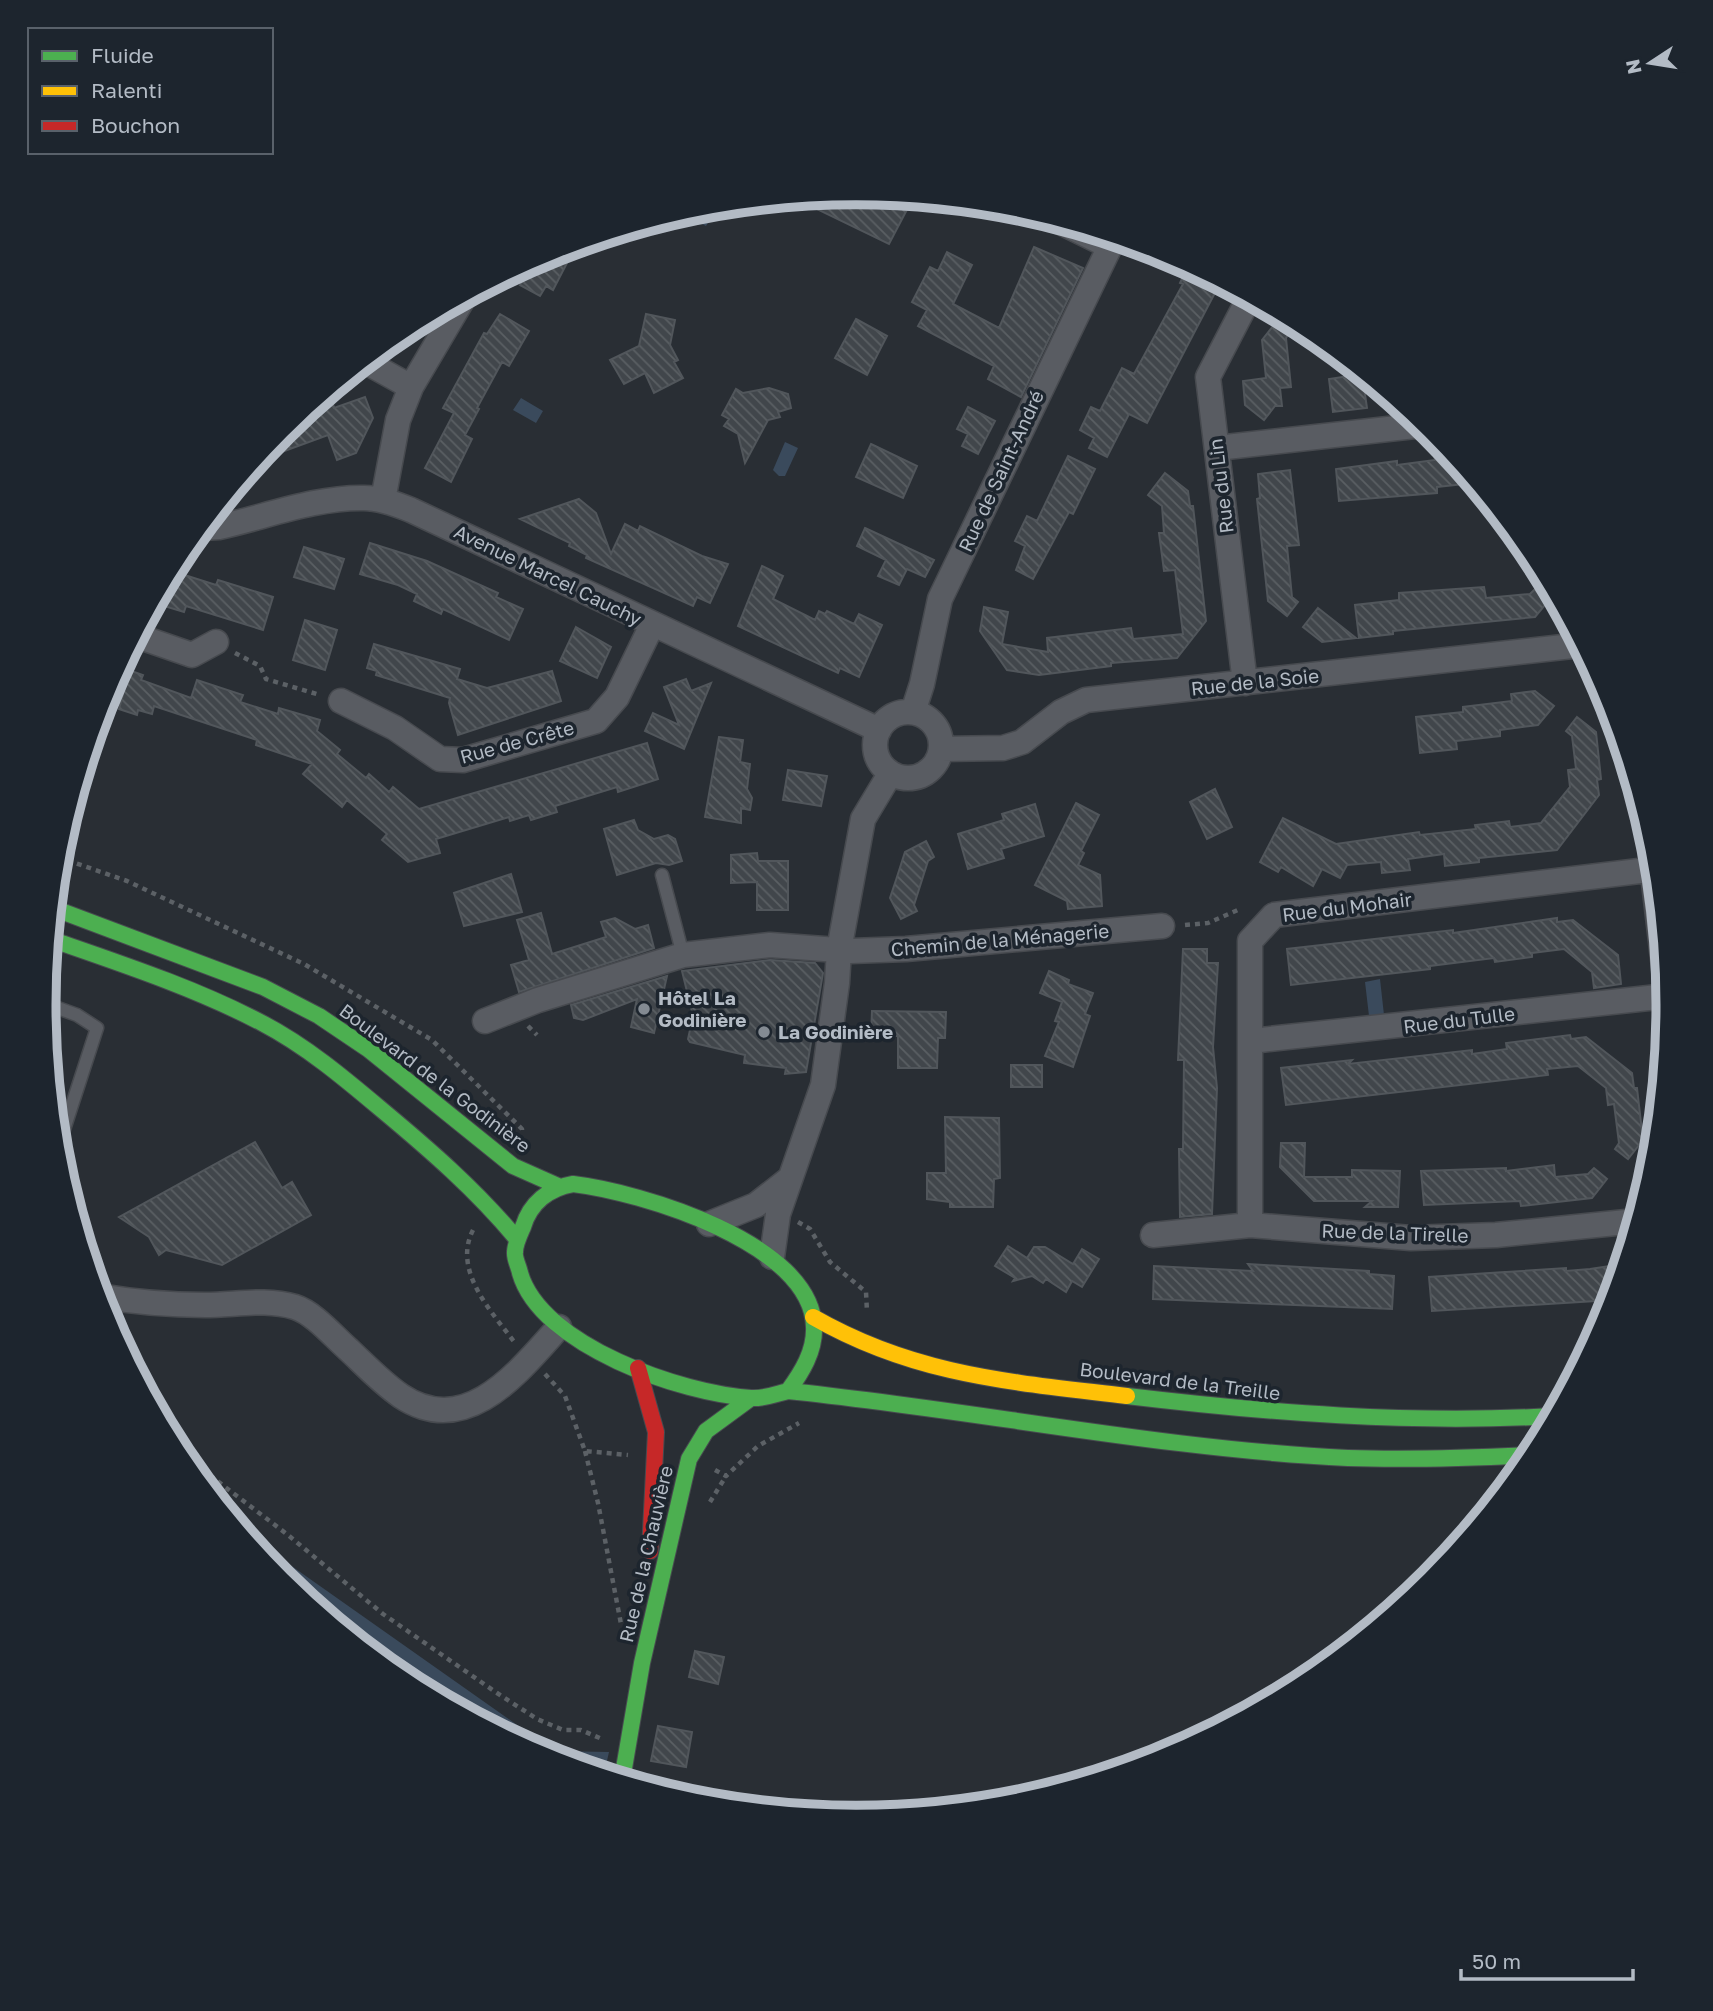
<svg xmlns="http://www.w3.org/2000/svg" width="1713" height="2011" font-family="'Golos Text',sans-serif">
<defs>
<pattern id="building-back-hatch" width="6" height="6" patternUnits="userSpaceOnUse" patternTransform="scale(1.75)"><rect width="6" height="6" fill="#41464b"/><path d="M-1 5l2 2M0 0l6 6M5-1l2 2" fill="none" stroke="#5a5f63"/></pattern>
</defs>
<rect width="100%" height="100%" fill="#292e34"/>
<path fill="#3a4a5c" d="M708 207 715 211 706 226 682 213Z
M521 398 543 411 536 423 513 410Z
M785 442 798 448 785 476H779L773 470Z
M1380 979 1384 1015 1369 1016 1365 982Z
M242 1531 554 1751 609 1752 604 1774 545 1756 405 1681 282 1580Z"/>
<path fill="url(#building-back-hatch)" stroke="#51565b" stroke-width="2" d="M857 193 913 198 889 244 796 199Z
M1034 247 1083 268 1021 397 988 379 994 366 918 326 927 310 912 302 930 267 938 271 947 252 972 265 953 304 999 328Z
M548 254 567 263 553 290 546 286 540 296 520 285 532 262Z
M1188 266 1218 281 1215 286 1218 287 1147 423 1129 414 1107 457 1089 448 1094 438 1080 430 1091 407 1100 411 1122 368 1134 374 1183 284 1180 283Z
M500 314 529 331 509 366 502 362 477 408 479 409 465 435 472 439 451 482 425 468 454 413 443 408 484 333 487 334Z
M646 314 675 320 670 345 678 360 674 362 683 378 654 393 645 373 624 384 610 360 639 346Z
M856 319 887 336 867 375 835 358Z
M1277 321 1290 332 1286 338 1291 387 1280 388 1282 406H1275L1264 420 1245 405 1243 381 1266 378 1262 340Z
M1362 374 1367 408 1333 412 1329 379Z
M769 388 788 394 791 408 778 412 780 417 768 420 745 463 738 434 724 426 729 419 722 415 736 389 743 393Z
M365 397 373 418 356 453 337 460 328 435 257 461 282 431 303 413 333 404 334 408Z
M968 407 995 421 978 454 962 446 968 434 957 429Z
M871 444 917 466 903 498 856 477Z
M1449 452 1474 483 1437 487V493L1339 501 1336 469 1397 461V465L1435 460 1434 454Z
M1068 456 1095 469 1073 514 1069 512 1033 579 1016 570 1025 546 1015 541 1027 516 1037 521Z
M1290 470 1299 545 1287 546 1292 597 1298 602 1287 616 1268 601 1257 499 1260 498 1258 474Z
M1165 473 1188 491 1190 506H1193L1206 621 1177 658 1111 663V666L1039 675 1007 670 980 631 984 607 1008 612 1002 644 1048 652 1047 638 1131 628 1133 639 1183 634 1175 570 1164 571 1159 533H1164L1162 506 1148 495Z
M579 499 596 513 611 554 625 524 638 531 640 526 702 556 728 564 710 603 697 597 693 606 586 558 587 555 569 546 570 543 520 519Z
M865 528 934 560 925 577 907 569 899 585 878 576 886 560 857 546Z
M370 543 427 561 498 593 496 597 523 609 509 640 443 609 441 614 414 601 417 594 398 585 360 574Z
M304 547 344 559 334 589 294 577Z
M762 566 783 576 773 599 815 620 819 611 825 614 827 611 854 624 859 614 882 625 859 677 840 668 838 673 738 626Z
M172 571 216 585 218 580 273 597 263 630 186 606 184 612 154 603Z
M1484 587 1486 598 1530 594 1536 588 1550 599 1535 617 1393 631V634L1359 638 1355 605 1399 600V593Z
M1318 608 1356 638 1322 642 1303 627Z
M305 620 337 630 325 670 293 660Z
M576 627 611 647 597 678 560 661Z
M374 644 460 669 457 679 487 688 552 671 561 701 458 735 449 703 450 698 376 675 377 671 367 668Z
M120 667 143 675 141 680 191 698 197 680 243 695 240 702 278 714 279 708 320 720 317 731 340 750 337 754 366 778 369 774 389 792 393 787 419 809 647 743 658 779 618 792 617 787 555 806 557 812 531 820 529 815 510 821 509 817 436 839 440 853 408 862 382 840 387 834 347 800 342 807 303 774 312 764 256 745 257 740 154 706 152 714 138 710 137 715 119 709 124 691 110 686Z
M686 679 691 691 711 683 684 749 645 731 653 713 679 725 664 687Z
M1535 691 1554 706 1538 725 1500 730V736L1456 741 1457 749 1420 753 1416 717 1463 712V707L1512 701 1511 694Z
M1577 717 1596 732 1601 779 1597 780 1599 795 1557 850 1479 858V862L1445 866 1444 854 1408 859 1410 870 1382 873 1381 862 1347 865 1340 878 1322 869 1313 886 1281 867 1278 872 1260 862 1283 818 1336 844 1419 832 1420 835 1476 829 1475 825 1509 821 1510 827 1541 823 1570 787 1568 770 1576 769 1572 736 1566 731Z
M719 737 743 740 740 762 750 764 747 789 752 798 750 810 741 808V823L705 817Z
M788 770 827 776 821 806 783 800Z
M1215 789 1232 827 1207 839 1190 802Z
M1076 803 1099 815 1081 851 1084 853 1078 865 1100 875 1102 906 1068 909 1067 901 1035 885Z
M1035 804 1044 836 1001 849 1004 858 968 869 958 834 1004 820 1002 814Z
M634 820 638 830 654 839 668 835 675 839 682 861 669 865 656 863 617 875 604 829Z
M926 841 934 857 928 861 914 905 917 911 901 919 890 898 896 880 905 852Z
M757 853 758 861H788V910H757V882L731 883V855Z
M511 874 522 912 464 926 454 893Z
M541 913 552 954 606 937 601 922 615 918 635 929 648 925 654 948 519 992 511 965 529 960 517 920Z
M1557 918V922L1573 920 1618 955 1621 984 1594 988 1592 972 1564 949 1532 953V957L1495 962 1494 958 1430 966V969L1291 985 1287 949 1453 930V933Z
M1183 949H1207V963H1218L1213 1047 1217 1088 1212 1214 1180 1217 1179 1149H1183L1184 1060H1178Z
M770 960 815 963 823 973 806 1072 785 1074 786 1068 744 1063 745 1055 690 1042 688 1039 693 1016 682 971Z
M1049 971 1069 980 1068 984 1093 993 1085 1014 1090 1016 1073 1067 1045 1056 1059 1022 1055 1021 1062 1002 1040 993Z
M667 976 654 1033 631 1027 637 999 583 1020 574 1018 571 1005Z
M872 1011 946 1012 945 1038H938L937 1068H898V1036H871Z
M1570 1035 1571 1039 1586 1037 1632 1073 1634 1088H1637L1643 1140 1628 1159 1615 1149 1619 1143 1614 1104 1608 1105 1606 1088 1578 1066 1547 1069 1548 1075 1286 1105 1281 1068 1352 1060 1348 1064 1472 1050V1054L1507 1049 1506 1043Z
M1011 1065H1042V1087H1011Z
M945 1117 999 1118 1000 1178 994 1179 993 1207H950V1202L927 1199V1173H946Z
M255 1142 282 1188 292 1182 311 1215 222 1265 166 1250 159 1255 149 1237 119 1217Z
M1281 1143H1305L1304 1177H1352V1170L1400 1171 1398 1207H1365L1372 1201H1314L1280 1167Z
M1554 1165 1555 1177 1588 1174 1594 1168 1607 1179 1592 1198 1521 1206 1520 1201 1424 1205 1421 1171 1506 1168V1171Z
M1008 1246 1027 1258 1034 1247H1045L1073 1264 1082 1249 1099 1259 1082 1287 1072 1281 1066 1292 1046 1279 1043 1283 1032 1276 1013 1281 1015 1278 995 1266Z
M1248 1264 1369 1271V1274L1394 1276 1392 1309 1153 1299 1154 1266 1253 1271Z
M1623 1264 1612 1300 1432 1311 1429 1277 1566 1268V1271L1590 1269Z
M695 1651 724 1657 718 1684 689 1677Z
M658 1726 692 1732 686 1767 651 1761Z"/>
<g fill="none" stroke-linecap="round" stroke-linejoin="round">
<defs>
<path id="lane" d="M662 875 683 955
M44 1003 77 1015 97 1028 58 1148"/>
<path id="street" d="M1060 222 1109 246
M366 362 411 387
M1217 448 1424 425
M383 500 398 420 411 387 463 299
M202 528 219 527C265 517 316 497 364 498 380 498 396 504 411 510L879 730
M137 636 192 655 216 642
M1245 683 1208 377 1249 298
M341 701 395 728 440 759 463 760 596 721 617 697 652 625
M875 745a33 33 0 1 1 66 0a33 33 0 1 1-66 0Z
M913 712 922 684 940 599 1114 238
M942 749 1003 748 1022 742 1061 712 1086 700 1581 645
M1647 824 1669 1009
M485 1021 538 1000 683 955 770 945 851 951 906 949 1162 926
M1251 1041 1667 996
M709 1224 756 1205 788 1180
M1250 1225V941L1274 915 1656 869
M1153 1235 1250 1225 1411 1238 1496 1235 1636 1221
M772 1257 778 1214 823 1085 837 983 839 950 863 819 890 774
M99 1296C134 1302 170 1305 205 1305 236 1305 265 1298 295 1307 314 1313 334 1337 349 1350 366 1366 382 1383 401 1396 467 1440 520 1370 559 1327"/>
<path id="fast" d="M53 908 263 987 319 1016 368 1049 513 1166 558 1186
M50 939C122 964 195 988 262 1023 306 1046 344 1078 382 1110 430 1150 476 1190 516 1238
M573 1184C640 1192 812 1243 814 1327 815 1351 802 1372 788 1391 776 1394 764 1399 751 1398 683 1394 541 1346 520 1273 519 1267 514 1258 515 1252 515 1244 520 1234 523 1227 530 1203 549 1188 573 1184Z
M788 1391C975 1410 1160 1449 1348 1458 1410 1460 1472 1458 1534 1455
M1127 1396C1269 1413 1410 1424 1554 1416
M622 1780 642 1663 689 1459 706 1431 751 1398"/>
<path id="slow" d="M813 1317C916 1376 1012 1382 1127 1396"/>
<path id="jam" d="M638 1368 656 1432 650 1551"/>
</defs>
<use href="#lane" stroke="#474a4f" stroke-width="15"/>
<use href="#street" stroke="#474a4f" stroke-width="27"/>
<use href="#fast" stroke="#474a4f" stroke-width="18"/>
<use href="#slow" stroke="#474a4f" stroke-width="18"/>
<use href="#jam" stroke="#474a4f" stroke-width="18"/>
<path stroke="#5c6166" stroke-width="4.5" stroke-dasharray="5 5" stroke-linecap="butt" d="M235 653 260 666 266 679 320 695
M58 857 127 881 304 964 432 1040 522 1129V1134
M1185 925 1208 923 1240 909
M528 1026 537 1035
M798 1222 810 1229 830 1262 866 1292 867 1312
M473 1230C452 1271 492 1312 515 1343
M545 1374 565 1396 585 1451 628 1455
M178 1451 288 1535 383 1614 497 1693 537 1719 563 1730H581L602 1739
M585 1451 598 1503 621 1624
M715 1470 726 1476 758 1446 799 1423
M710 1502 726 1476"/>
<use href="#lane" stroke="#595c62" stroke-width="12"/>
<use href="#street" stroke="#595c62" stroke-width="24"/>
<use href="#fast" stroke="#4caf50" stroke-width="16"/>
<use href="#slow" stroke="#ffc107" stroke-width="16"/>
<use href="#jam" stroke="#c62828" stroke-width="16"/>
</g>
<g fill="#838a92" stroke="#1d252e" stroke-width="2.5">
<circle cx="644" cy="1009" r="7"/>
<circle cx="764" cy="1032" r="7"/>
</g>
<g text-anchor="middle" stroke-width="7" stroke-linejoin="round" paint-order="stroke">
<g font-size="19" fill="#b3bbc5" stroke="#1d252e">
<text transform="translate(1001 471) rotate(-65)" y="7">Rue de Saint-André</text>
<text transform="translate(1221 486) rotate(-97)" y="7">Rue du Lin</text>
<text transform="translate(548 575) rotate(26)" y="7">Avenue Marcel Cauchy</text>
<text transform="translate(1255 682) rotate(-6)" y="7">Rue de la Soie</text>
<text transform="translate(517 742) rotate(-15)" y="7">Rue de Crête</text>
<text transform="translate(1347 907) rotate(-7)" y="7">Rue du Mohair</text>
<text transform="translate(1000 940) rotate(-5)" y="7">Chemin de la Ménagerie</text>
<text transform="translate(1459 1020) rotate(-7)" y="7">Rue du Tulle</text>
<text transform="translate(435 1078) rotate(37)" y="7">Boulevard de la Godinière</text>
<text transform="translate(1395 1233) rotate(2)" y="7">Rue de la Tirelle</text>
<text transform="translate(1180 1381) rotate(7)" y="7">Boulevard de la Treille</text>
<text transform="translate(646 1554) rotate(-77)" y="7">Rue de la Chauvière</text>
</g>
<g font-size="19" font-weight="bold" fill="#b3bbc5" stroke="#1d252e" text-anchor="start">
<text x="658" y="1005">Hôtel La<tspan x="658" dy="22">Godinière</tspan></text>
<text x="778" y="1039">La Godinière</text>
</g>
</g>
<path d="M0 0H1713V2011H0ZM56 1005a800 800 0 1 1 1600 0a800 800 0 1 1-1600 0Z" fill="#1d252e" fill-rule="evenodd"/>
<path fill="none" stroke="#b3bbc5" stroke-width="9" d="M56 1005a800 800 0 1 1 1600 0a800 800 0 1 1-1600 0Z"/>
<rect x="28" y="28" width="245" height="126" fill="#1d252e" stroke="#59616a" stroke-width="2"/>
<rect x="42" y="51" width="35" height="10" fill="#4caf50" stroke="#59616a" stroke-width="2"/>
<text x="91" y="63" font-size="21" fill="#b3bbc5">Fluide</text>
<rect x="42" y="86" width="35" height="10" fill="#ffc107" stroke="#59616a" stroke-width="2"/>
<text x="91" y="98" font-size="21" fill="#b3bbc5">Ralenti</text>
<rect x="42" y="121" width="35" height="10" fill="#c62828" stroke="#59616a" stroke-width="2"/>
<text x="91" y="133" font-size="21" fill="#b3bbc5">Bouchon</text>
<g transform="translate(1650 63) rotate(258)" stroke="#1d252e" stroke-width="5" paint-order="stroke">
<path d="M0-5L12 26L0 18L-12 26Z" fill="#b3bbc5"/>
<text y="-10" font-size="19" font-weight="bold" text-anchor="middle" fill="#b3bbc5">N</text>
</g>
<path d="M1461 1969v10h172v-10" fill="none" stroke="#b3bbc5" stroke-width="3.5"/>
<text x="1472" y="1969" font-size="21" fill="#b3bbc5" stroke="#1d252e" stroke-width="5" paint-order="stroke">50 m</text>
</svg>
